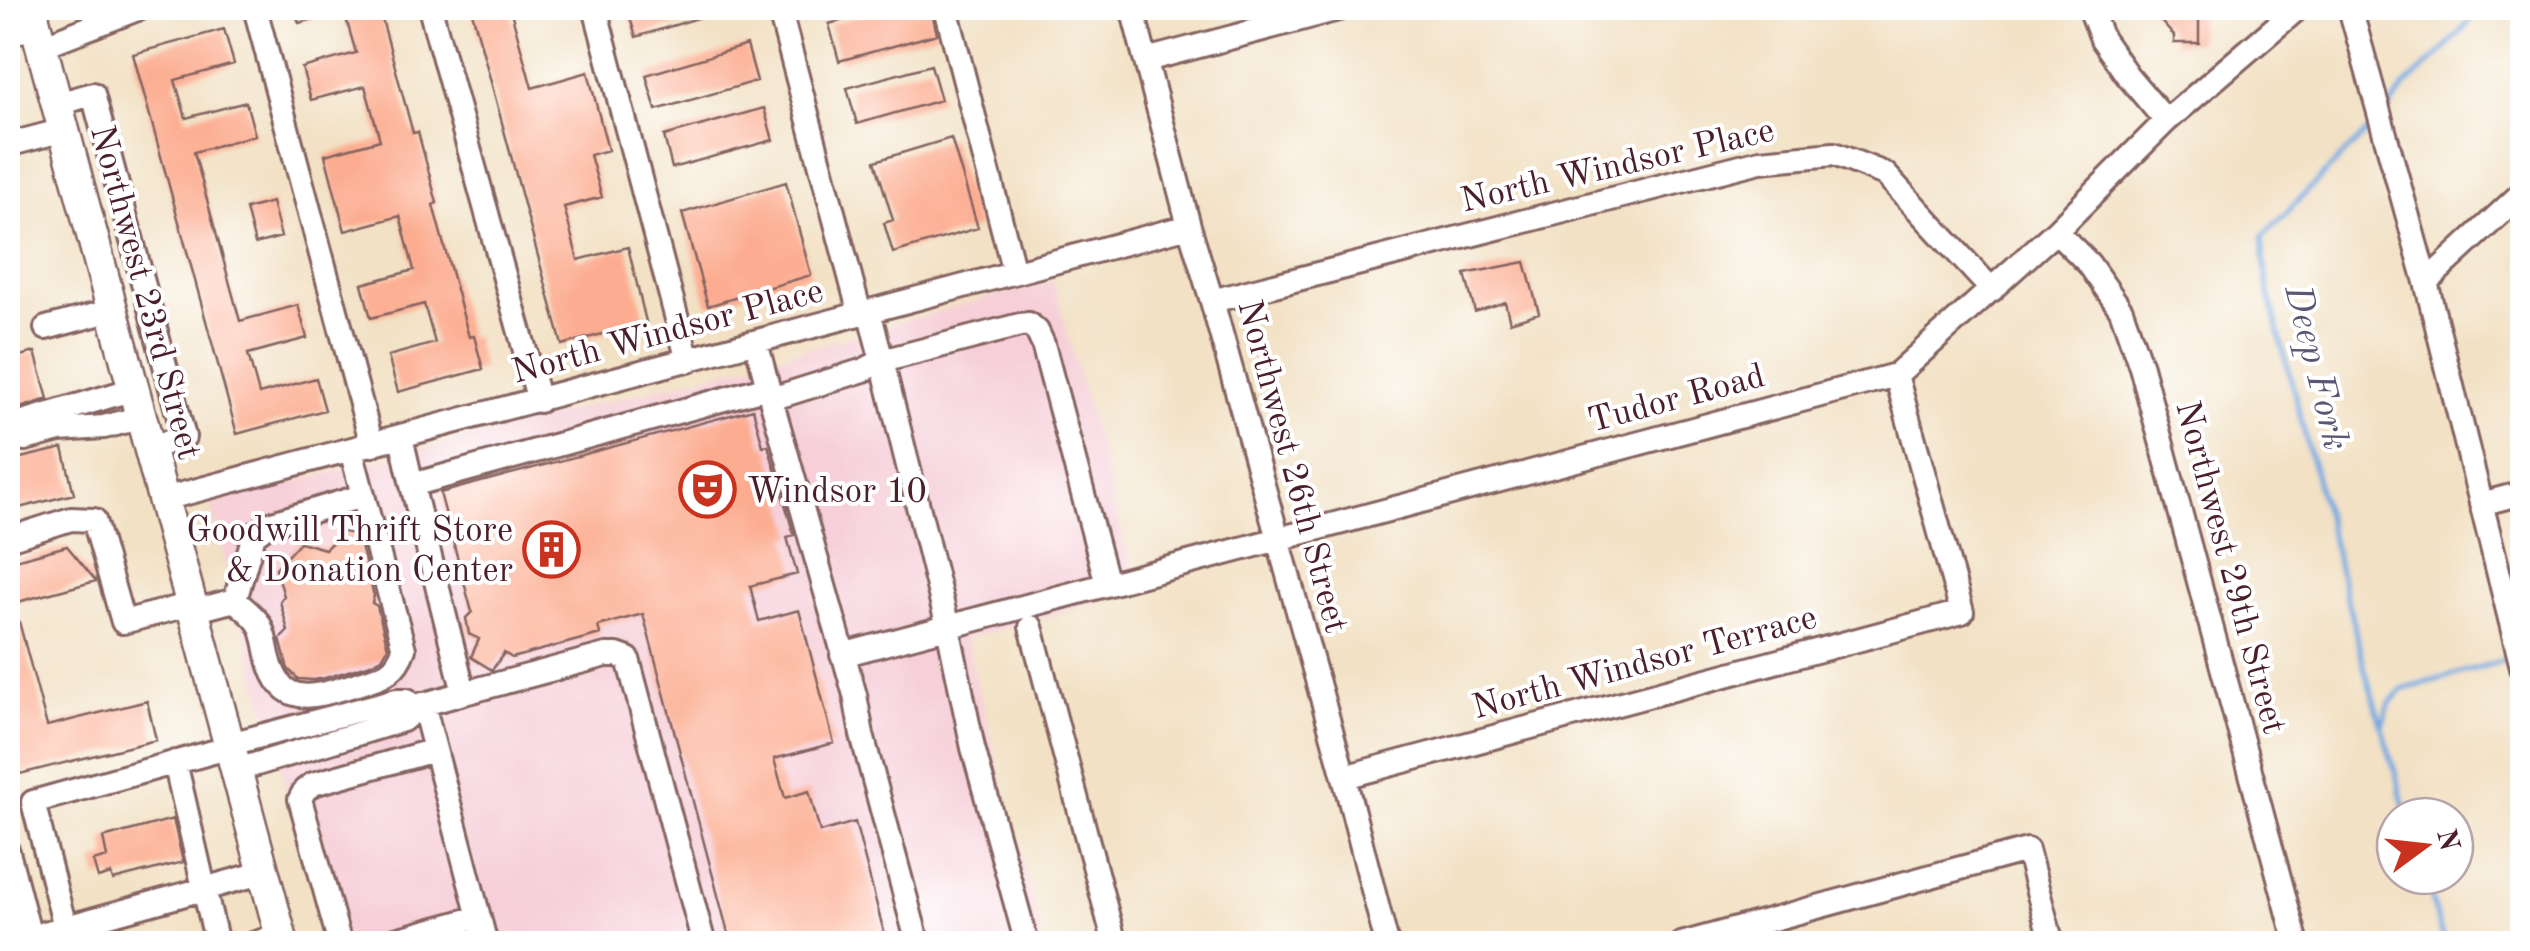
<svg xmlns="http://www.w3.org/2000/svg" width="2530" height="951" font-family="'Old Standard TT',serif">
<rect width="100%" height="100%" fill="#fff"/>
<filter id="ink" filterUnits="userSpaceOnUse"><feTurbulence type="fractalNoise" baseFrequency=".01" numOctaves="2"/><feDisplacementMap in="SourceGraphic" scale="20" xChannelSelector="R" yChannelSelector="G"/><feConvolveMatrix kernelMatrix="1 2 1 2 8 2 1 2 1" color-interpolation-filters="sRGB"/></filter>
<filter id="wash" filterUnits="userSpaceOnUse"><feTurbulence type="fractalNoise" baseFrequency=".0048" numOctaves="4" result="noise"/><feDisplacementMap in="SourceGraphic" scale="40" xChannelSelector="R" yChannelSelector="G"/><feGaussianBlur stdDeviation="2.25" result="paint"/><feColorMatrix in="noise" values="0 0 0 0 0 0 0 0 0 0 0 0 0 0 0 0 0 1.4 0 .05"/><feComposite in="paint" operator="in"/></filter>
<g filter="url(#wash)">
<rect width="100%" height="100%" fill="#f2e1c4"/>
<path fill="#f6cfd8" d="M1053 280 1138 591 966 639 1044 943H328L210 504 748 365Z"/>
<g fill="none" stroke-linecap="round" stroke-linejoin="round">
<path stroke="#72a9e1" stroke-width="5" d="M2386 113 2406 85 2447 47 2480 8
M2375 125C2335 161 2300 200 2262 237L2267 286 2365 670 2408 816
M2383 723 2389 705 2402 690 2498 662 2512 656
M2425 876 2444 944"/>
</g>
<g id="blocks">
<path fill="#fcad91" d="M294 8H339L340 12 299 23Z
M343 8H379L413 133 418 132 437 203 433 205 469 337 474 336 483 369 398 392 388 356 435 343 424 304 371 318 362 284 414 270 400 216 345 231 325 155 380 140 365 86 311 100 302 68 356 53Z
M471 8H510L532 88 588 72 608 150 590 155 602 197 564 207 578 260 628 247 646 322 562 345Z
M627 8H720L721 11 636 37Z
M888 8H931L937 34 839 61 829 24Z
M2149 8H2195L2203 16 2199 20V43H2174V36Z
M224 29 234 64 175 80 186 118 246 102 255 135 194 152 240 321 298 305 307 338 248 354 259 394 316 378 325 410 237 434 133 54Z
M747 45 757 81 656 110 646 75Z
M931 65 941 100 857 124 847 88Z
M764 108 773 140 672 168 664 136Z
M951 138 978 228 893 253 884 223 893 220 875 161Z
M786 182 811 275 708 306 682 213Z
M272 202 281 237 255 244 246 209Z
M1525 262 1539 313 1510 322 1505 302 1475 312 1465 274Z
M35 352 48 399 8 412V359Z
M753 409 763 446 768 445 794 535 787 537 797 574 750 586 759 621 799 610 834 743 774 759 785 798 809 791 820 832 855 822 887 944H731L643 614 598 626 600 634 512 658 504 653 492 670 471 657 479 639 469 634 466 618 472 612 440 493Z
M63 448 74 494 15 509 8 478V461Z
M343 532 358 535 374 596 372 603 377 606 388 648 382 658 368 665 325 678 313 680 298 679 288 669 280 639 288 631 280 601 284 596 276 568 300 542 325 549Z
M67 546 96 581 14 603 47 726 147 701 156 740 8 777V562Z
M173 819 183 862 113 880 111 874 98 878 93 861 107 857 103 838Z"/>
</g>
</g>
<g filter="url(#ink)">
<use href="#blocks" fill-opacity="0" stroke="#856361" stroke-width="2.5"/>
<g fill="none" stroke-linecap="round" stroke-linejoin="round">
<defs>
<path id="minor" d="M255 8 372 445
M430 8 539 401
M595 8 688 361
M779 8 860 314
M946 8 1014 272
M1132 8 1189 226 1212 301 1344 777 1387 944
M2090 8 2102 39 2127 75 2166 121
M2350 8 2426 282 2522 667
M8 34 36 27
M42 46 140 8
M1146 60 1342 8
M57 104 93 94 184 437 150 448
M11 144 64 130
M2056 231 2089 264 2121 310 2141 367 2297 944
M2426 282 2522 193
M1212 301 1760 161 1834 154 1885 174 1992 290
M46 328 113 310
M768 387 771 399 864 370 882 361 869 311
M134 389 23 422 13 433 25 439 59 430 104 427 142 417
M771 399 855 695 862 735 918 944
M401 437 412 485
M164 499 1189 226
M2481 504 2522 493
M8 539 71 519 94 520 123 622 192 604
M235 600C242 607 252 614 258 622 265 632 266 648 269 659 282 711 317 696 357 684 381 676 395 675 404 649L351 450
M235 600 254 535 269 524 362 496
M194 611 235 600
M1031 627 1115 944
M842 655 1896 375 2056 231 2166 121 2298 8
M464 693 606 655H617L628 659 704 944
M423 704 486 944
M414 707 464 693 412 485 768 387 756 342
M230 744 397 700H407L414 707 411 713 403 720 237 770
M175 762 217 944
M1344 777 1962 612 1896 375
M8 852 30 937
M65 927 33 802 231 747
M8 943 265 872
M253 944 280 935
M340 944 300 799 305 790 313 784 435 750
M381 944 479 917
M1027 944 973 748 948 627 882 361 1020 325 1029 324 1037 331 1043 344 1107 584
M1681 944 2027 850 2052 944"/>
<path id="major" d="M31 8 283 944"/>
</defs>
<use href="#minor" stroke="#856361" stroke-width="28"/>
<use href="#major" stroke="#856361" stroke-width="35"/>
<use href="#minor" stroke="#fff" stroke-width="22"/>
<use href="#major" stroke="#fff" stroke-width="30"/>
</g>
</g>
<defs>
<symbol id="theatre-ring" viewBox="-11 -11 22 22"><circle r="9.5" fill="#fff" stroke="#c8321e" stroke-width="1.5"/><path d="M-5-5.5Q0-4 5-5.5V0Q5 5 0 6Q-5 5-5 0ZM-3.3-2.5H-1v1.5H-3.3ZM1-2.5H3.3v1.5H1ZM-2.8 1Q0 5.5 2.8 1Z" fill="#c8321e"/></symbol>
<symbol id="building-ring" viewBox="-11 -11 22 22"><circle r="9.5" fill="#fff" stroke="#c8321e" stroke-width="1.5"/><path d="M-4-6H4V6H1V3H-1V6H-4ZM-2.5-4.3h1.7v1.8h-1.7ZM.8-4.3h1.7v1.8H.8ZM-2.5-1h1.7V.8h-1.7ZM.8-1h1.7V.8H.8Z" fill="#c8321e"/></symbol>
</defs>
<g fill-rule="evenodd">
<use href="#theatre-ring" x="676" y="458" width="63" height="63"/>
<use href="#building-ring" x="520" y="518" width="63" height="63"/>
</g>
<g text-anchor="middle" stroke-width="8" stroke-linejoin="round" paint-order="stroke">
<g font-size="35" fill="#4a1f2b" stroke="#fff">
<text transform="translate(1617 164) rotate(-13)" y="12">North Windsor Place</text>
<text transform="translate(147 292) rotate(75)" y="12">Northwest 23rd Street</text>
<text transform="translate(667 330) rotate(-15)" y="12">North Windsor Place</text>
<text transform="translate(1676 397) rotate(-15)" y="12">Tudor Road</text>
<text transform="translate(1294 466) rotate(75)" y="12">Northwest 26th Street</text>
<text transform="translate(2232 567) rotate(75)" y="12">Northwest 29th Street</text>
<text transform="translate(1644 661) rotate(-15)" y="12">North Windsor Terrace</text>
</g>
<g font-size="35" fill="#4a1f2b" stroke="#fff" text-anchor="start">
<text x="747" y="502">Windsor 10</text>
<text x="513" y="541" text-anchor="end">Goodwill Thrift Store<tspan x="513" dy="40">&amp; Donation Center</tspan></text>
</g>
<g font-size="38" font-style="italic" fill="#5a5674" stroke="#fff">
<text transform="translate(2318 367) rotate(76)" y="13">Deep Fork</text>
</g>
</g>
<rect width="2530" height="951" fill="none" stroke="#fff" stroke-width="40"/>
<g transform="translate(2425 846) rotate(75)"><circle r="48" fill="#ffffff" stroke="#b7a5aa" stroke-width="2.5"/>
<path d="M0-8L18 38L0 25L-18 38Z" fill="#c8321e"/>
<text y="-15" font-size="28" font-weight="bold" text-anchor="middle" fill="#4a1f2b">N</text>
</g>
</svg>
